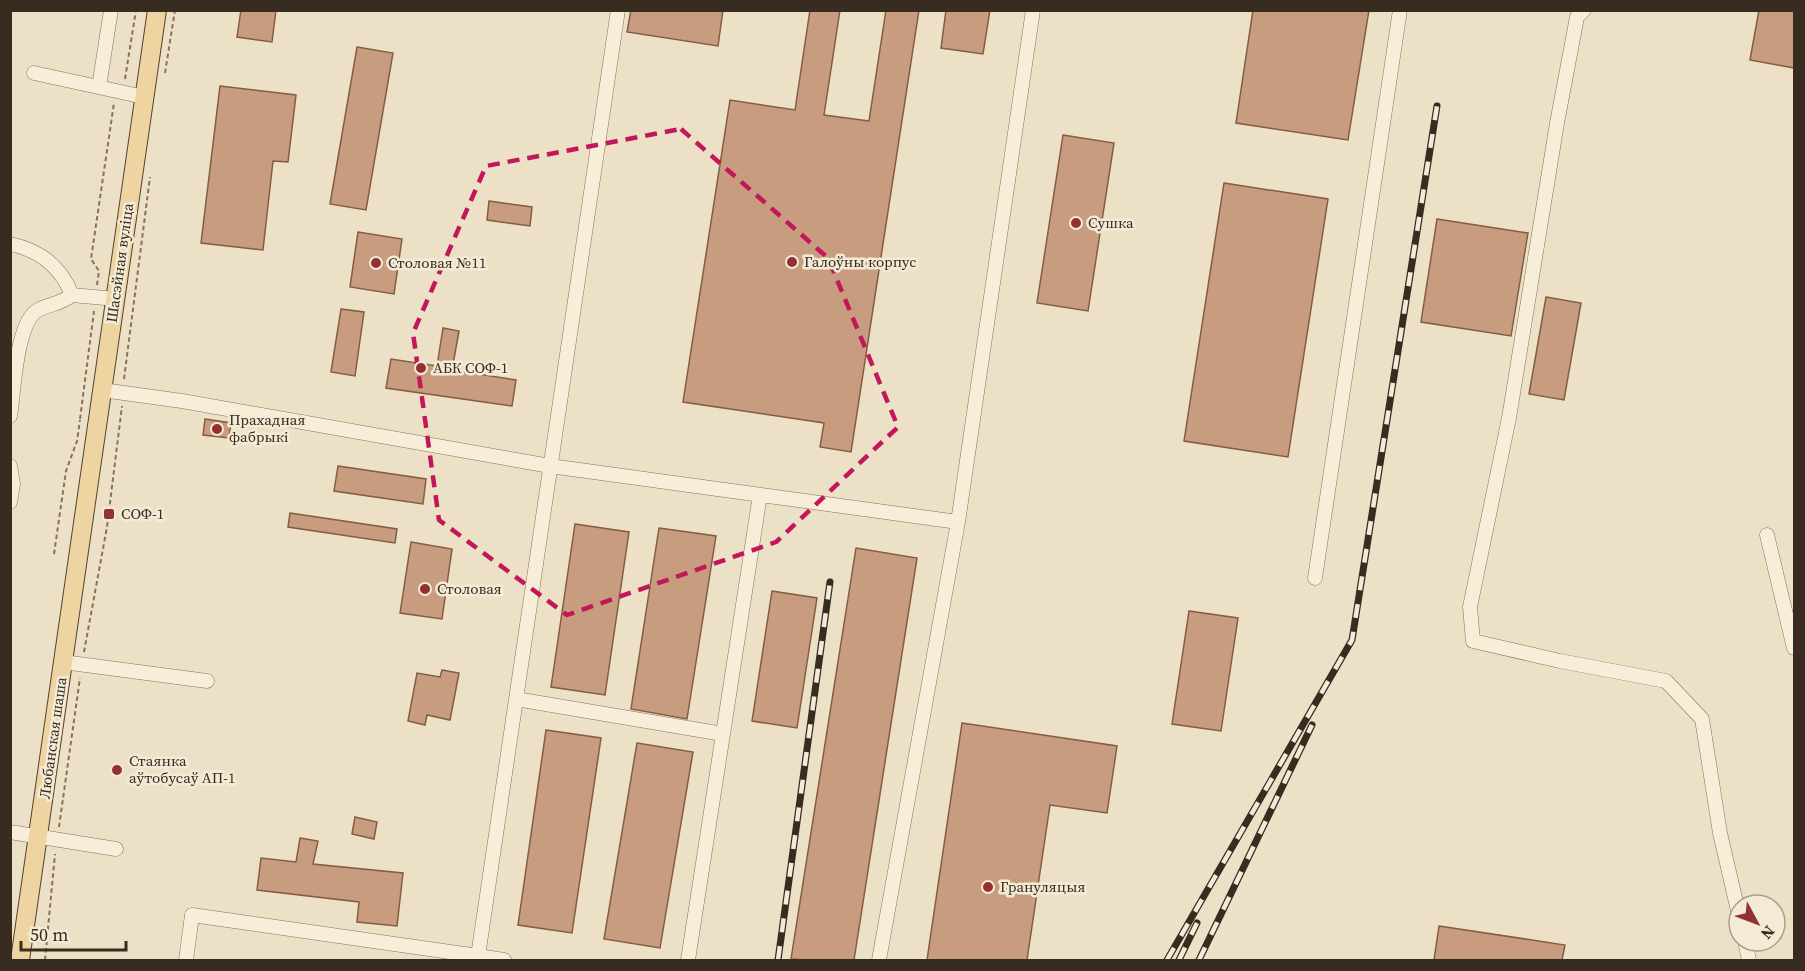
<svg xmlns="http://www.w3.org/2000/svg" width="1805" height="971" font-family="'Source Serif 4',serif">
<rect width="100%" height="100%" fill="#ece0c6"/>
<path fill="#c89c7e" stroke="#845c44" stroke-width="1.5" d="M241 10H276L272 42 237 37Z
M631 10H723L718 46 627 32Z
M810 10H840L824 115 869 121 886 10H919L851 452 820 447 824 423 683 402 730 100 795 110Z
M946 10H990L983 54 941 48Z
M1253 10H1369L1348 140 1236 123Z
M1759 10H1794V68L1750 60Z
M357 47 393 53 366 210 330 204Z
M220 86 296 95 288 162 273 161 263 250 201 243Z
M1063 135 1114 143 1088 311 1037 303Z
M1224 183 1328 199 1288 457 1184 441Z
M489 201 532 207 530 226 487 220Z
M1437 219 1528 233 1511 336 1421 322Z
M358 232 402 239 394 294 350 287Z
M1546 297 1581 303 1564 400 1529 394Z
M341 309 364 312 355 376 331 372Z
M443 328 459 331 452 370 516 380 512 406 386 388 391 359 437 366Z
M205 419 231 423 229 438 203 435Z
M338 466 426 479 423 504 334 491Z
M290 513 397 529 395 543 288 527Z
M575 524 629 532 605 695 551 687Z
M659 528 716 536 687 719 631 709Z
M411 542 452 549 442 619 400 613Z
M856 548 917 558 854 960H804L791 959Z
M772 591 817 598 797 728 752 721Z
M1189 611 1238 618 1221 731 1172 724Z
M442 670 459 673 450 720 427 715 425 725 408 721 417 673 440 677Z
M962 723 1117 746 1107 813 1050 805 1027 960H927Z
M546 730 601 738 572 933 518 925Z
M637 743 693 752 660 948 604 939Z
M355 817 377 822 374 839 352 834Z
M300 838 318 841 313 864 403 873 397 926 357 922 359 902 257 890 261 858 296 862Z
M1439 926 1565 945 1562 960H1434Z"/>
<g fill="none" stroke-linecap="round" stroke-linejoin="round">
<defs>
<path id="minor" d="M1584 10 1577 17 1557 123 1509 418 1470 607 1473 641 1560 661 1666 681 1702 719 1720 833 1739 915
M34 73 144 97
M99 87 111 10
M10 244C40 250 61 267 72 295
M102 390 182 401 550 466 958 522 879 960
M10 416C14 392 16 322 38 310 51 303 59 305 72 295L116 299
M10 466 13 484 10 502
M958 522 1033 10
M1767 535 1794 648
M1315 578 1400 10
M63 662 207 681
M516 699 723 734
M10 832 116 849
M1745 941 1749 960
M186 960 192 915 478 956V960
M504 960 478 956 618 10
M688 960 760 495"/>
<path id="major" d="M20 960 157 10"/>
</defs>
<use href="#minor" stroke="#87725d" stroke-width="15"/>
<use href="#major" stroke="#554131" stroke-width="20"/>
<path stroke="#87725d" stroke-width="2" stroke-dasharray="4.5 3" stroke-linecap="butt" d="M165 73 175 10
M125 79 136 10
M97 285 99 271 91 259 114 103
M124 379 150 177
M80 419 94 311
M54 554 66 471 77 441 80 420
M84 652 107 527 122 406
M59 827 80 678
M45 960 55 854"/>
<use href="#minor" stroke="#f7eed9" stroke-width="14"/>
<use href="#major" stroke="#edd4a1" stroke-width="18"/>
<defs>
<path id="rail" d="M778 960 830 582
M1167 960 1352 640 1437 106
M1179 960 1197 923
M1199 960 1312 725"/>
</defs>
<use href="#rail" stroke="#382b20" stroke-width="7"/>
<use href="#rail" stroke="#f4ebd6" stroke-width="4.5" stroke-dasharray="14" stroke-linecap="butt"/>
</g>
<path fill="none" stroke="#c2185b" stroke-width="4.5" stroke-dasharray="12 8" stroke-linejoin="round" d="M681 129 828 258 898 427 776 542 567 615 439 520 413 333 486 166Z"/>
<g fill="#923033" stroke="#f4ebd6" stroke-width="2">
<circle cx="1076" cy="223" r="6"/>
<circle cx="792" cy="262" r="6"/>
<circle cx="376" cy="263" r="6"/>
<circle cx="421" cy="368" r="6"/>
<circle cx="217" cy="429" r="6"/>
<rect x="103" y="508" width="12" height="12" rx="3"/>
<circle cx="425" cy="589" r="6"/>
<circle cx="117" cy="770" r="6"/>
<circle cx="988" cy="887" r="6"/>
</g>
<g text-anchor="middle" stroke-width="5" stroke-linejoin="round" paint-order="stroke">
<g font-size="15" fill="#382b20" stroke="#f4ebd6" text-anchor="start">
<text x="1088" y="228">Сушка</text>
<text x="804" y="267">Галоўны корпус</text>
<text x="388" y="268">Столовая №11</text>
<text x="433" y="373">АБК СОФ-1</text>
<text x="229" y="425">Прахадная<tspan x="229" dy="17">фабрыкі</tspan></text>
<text x="121" y="519">СОФ-1</text>
<text x="437" y="594">Столовая</text>
<text x="129" y="766">Стаянка<tspan x="129" dy="17">аўтобусаў АП-1</tspan></text>
<text x="1000" y="892">Грануляцыя</text>
</g>
<g font-size="15" fill="#382b20" stroke="#f4ebd6">
<text transform="translate(120 263) rotate(-82)" y="5">Шасэйная вуліца</text>
<text transform="translate(53 738) rotate(-82)" y="5">Любанская шаша</text>
</g>
</g>
<rect width="1805" height="971" fill="none" stroke="#382b20" stroke-width="24"/>
<g transform="translate(1757 923) rotate(131)"><circle r="28" fill="#f4ebd6" stroke="#a99e8d" stroke-width="1.5"/>
<path d="M0-4.5L10 22L0 15L-10 22Z" fill="#923033"/>
<text y="-9" font-size="16" font-weight="bold" text-anchor="middle" fill="#382b20">N</text>
</g>
<path d="M21 941v9h105v-9" fill="none" stroke="#382b20" stroke-width="3"/>
<text x="30" y="941" font-size="18" fill="#382b20" stroke="#f4ebd6" stroke-width="4.5" paint-order="stroke">50 m</text>
</svg>
